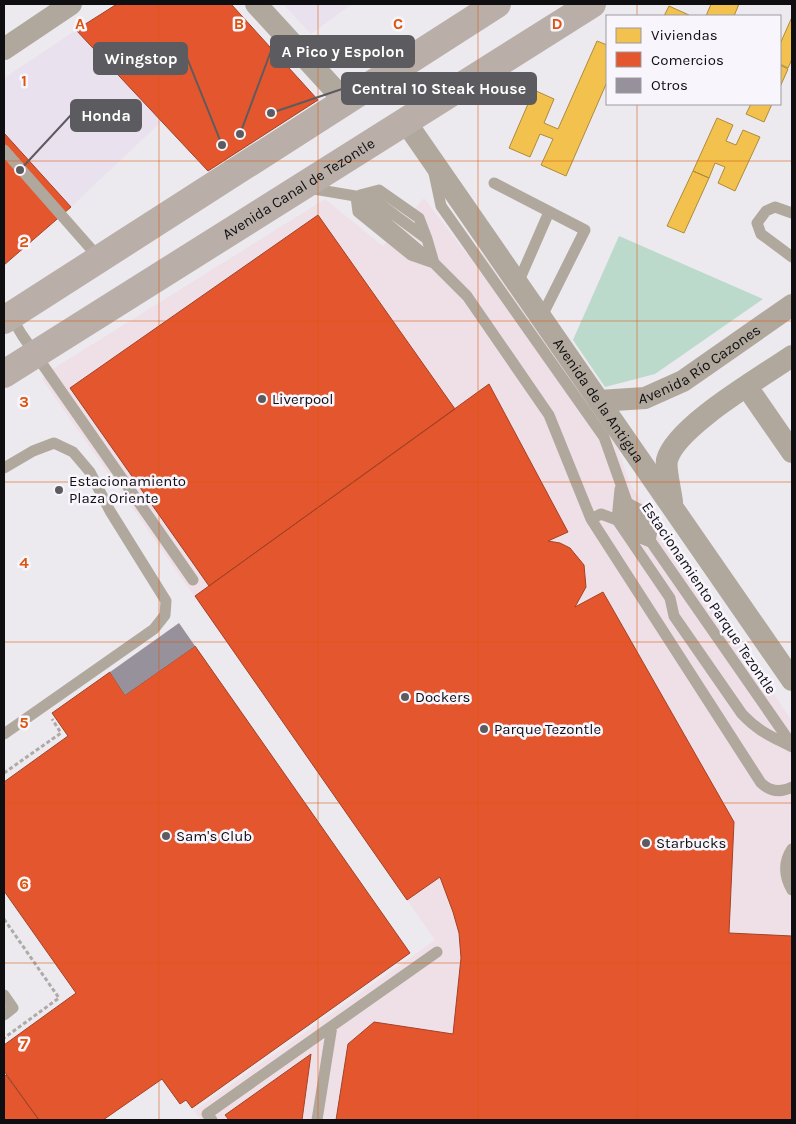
<svg xmlns="http://www.w3.org/2000/svg" width="796" height="1124" font-family="Karla,sans-serif">
<rect width="100%" height="100%" fill="#eceaef"/>
<path fill="#efe0e7" d="M424 198 467 254 479 248 614 437 630 484 792 721V1120H201L194 1111 435 940 42 379 48 372 325 199 383 246Z"/>
<path fill="#e9e1ee" d="M283 4H352L311 34Z
M76 30 162 121 71 207 4 133V78Z"/>
<path fill="#bcdacc" d="M619 236 763 299 655 374 605 387 573 340Z"/>
<path fill="#f2c14e" stroke="#ae8b3c" d="M711 4H739L734 16H706Z
M669 6 689 15 688 16H664Z
M792 17V59L788 68 780 64V44Z
M597 41 607 45V82L566 176 541 165 553 139 540 134 530 157 509 148 534 90 554 99 544 123 558 129Z
M780 65 788 69 780 87Z
M751 104H772L764 122 746 114Z
M717 118 733 125 726 141 736 145 743 130 760 137 735 191 718 183 725 167 715 163 709 178 693 171Z
M693 171 709 178 684 233 667 226Z"/>
<path fill="#e4572e" stroke="#a44125" d="M117 4H231L318 100 208 171 76 30Z
M4 133 71 207 4 265Z
M318 215 455 409 209 586 70 388Z
M489 384 568 532 548 541 560 543 570 548 584 565 586 587 575 607 603 592 734 822 729 933 792 936V1120H336L348 1044 374 1022 453 1034 461 958 459 933 453 912 440 877 407 900 195 596Z
M195 646 410 953 192 1108 186 1100 180 1104 162 1079 103 1120H39L4 1071V1045L76 993 4 891V782L68 736 52 713 110 672 125 695Z
M311 1054 302 1120H229L225 1115Z
M6 1075 39 1120H4V1076Z"/>
<path fill="#97919c" d="M179 623 195 646 125 695 110 672Z"/>
<g fill="none" stroke-linecap="round" stroke-linejoin="round">
<path stroke="#b0aaa7" stroke-width="3" stroke-dasharray="4 2.5" stroke-linecap="butt" d="M4 773 61 733 52 719
M4 919 59 998 4 1038"/>
<path stroke="#b1a89d" stroke-width="11" d="M4 150 99 258
M434 173 441 206 604 437 631 513 792 745
M494 183 585 230 541 318
M308 188 373 199 427 239 434 263 467 296 549 415 591 519 761 783C771 792 781 793 792 787
M360 195 379 190 419 218 427 239
M356 197 358 212 411 255 434 263
M356 197 427 257
M792 213 775 207 766 211 757 223 761 234 792 257
M518 283 549 212
M18 315 16 325 22 335 193 580
M4 468 33 451 54 443 73 452 90 472 110 511 166 601 165 615 154 629 4 734
M626 502 639 509 652 530 650 542 638 537 625 517Z
M591 519 601 514 617 520 670 598 674 616 742 714C759 732 771 736 792 747
M617 520 620 489
M792 849C783 862 784 877 792 890
M4 995 13 1008 4 1015
M212 1120 207 1114 437 952
M317 1120 332 1026"/>
<g stroke="#b1a89d" stroke-width="22">
<path d="M256 4 344 100"/>
<path d="M4 49 71 4"/>
<path id="s1" d="M405 121 792 680"/>
<path d="M747 387 792 452"/>
<path id="s2" d="M599 401 645 398 683 381 792 305"/>
<path d="M672 502C671 492 665 469 667 460 676 426 762 377 792 356"/>
</g>
<g stroke="#b9afa8" stroke-width="28">
<path d="M4 320 497 4"/>
<path id="s3" d="M4 374 592 4"/>
</g>
</g>
<path fill="none" stroke="#dd550c" stroke-width="1" stroke-opacity="0.55" d="M159 4V1120M318 4V1120M478 4V1120M637 4V16M637 104V1120M4 161H792M4 321H792M4 482H792M4 642H792M4 803H792M4 963H792"/>
<g fill="#5c5b5f" stroke="#f9f5fd" stroke-width="2">
<circle cx="262" cy="399" r="5"/>
<circle cx="59" cy="490" r="5"/>
<circle cx="405" cy="697" r="5"/>
<circle cx="484" cy="729" r="5"/>
<circle cx="166" cy="836" r="5"/>
<circle cx="646" cy="843" r="5"/>
</g>
<g text-anchor="middle" stroke-width="5" stroke-linejoin="round" paint-order="stroke">
<g font-size="15" fill="#0f0e11" stroke="#f9f5fd">
<text dy="5" stroke="none"><textPath href="#s3" startOffset="348">Avenida Canal de Tezontle</textPath></text>
<text dy="5" stroke="none"><textPath href="#s2" startOffset="110">Avenida Río Cazones</textPath></text>
<text dy="5" stroke="none"><textPath href="#s1" startOffset="340">Avenida de la Antigua</textPath></text>
<text transform="translate(709 598) rotate(56)" y="5">Estacionamiento Parque Tezontle</text>
</g>
<g font-size="15" fill="#0f0e11" stroke="#f9f5fd" text-anchor="start">
<text x="272" y="404">Liverpool</text>
<text x="69" y="486">Estacionamiento<tspan x="69" dy="17">Plaza Oriente</tspan></text>
<text x="415" y="702">Dockers</text>
<text x="494" y="734">Parque Tezontle</text>
<text x="176" y="841">Sam's Club</text>
<text x="656" y="848">Starbucks</text>
</g>
</g>
<g font-size="16" text-anchor="middle" font-weight="bold" fill="#dd550c" stroke="#f9f5fd" stroke-width="5" stroke-linejoin="round" paint-order="stroke">
<text x="80" y="29">A</text>
<text x="239" y="29">B</text>
<text x="398" y="29">C</text>
<text x="557" y="29">D</text>
<text x="24" y="86">1</text>
<text x="24" y="247">2</text>
<text x="24" y="407">3</text>
<text x="24" y="568">4</text>
<text x="24" y="728">5</text>
<text x="24" y="889">6</text>
<text x="24" y="1049">7</text>
</g>
<path fill="none" stroke="#5c5b5f" stroke-width="2" d="M240 134L271 51M222 145L187 58M271 113L342 89M20 170L71 115"/>
<g fill="#5c5b5f" stroke="#f9f5fd" stroke-width="2">
<circle cx="240" cy="134" r="5"/>
<circle cx="222" cy="145" r="5"/>
<circle cx="271" cy="113" r="5"/>
<circle cx="20" cy="170" r="5"/>
</g>
<g fill="#5c5b5f" stroke="#5c5b5f" stroke-width="2">
<rect x="271" y="36" width="143" height="31" rx="5"/>
<rect x="94" y="43" width="93" height="31" rx="5"/>
<rect x="342" y="73" width="194" height="31" rx="5"/>
<rect x="71" y="100" width="70" height="31" rx="5"/>
</g>
<g font-size="16" text-anchor="middle" font-weight="bold" fill="#fff">
<text x="343" y="57">A Pico y Espolon</text>
<text x="141" y="64">Wingstop</text>
<text x="439" y="94">Central 10 Steak House</text>
<text x="106" y="121">Honda</text>
</g>
<rect width="796" height="1124" fill="none" stroke="#0f0e11" stroke-width="10"/>
<rect x="606" y="15" width="175" height="90" fill="#f9f5fd" stroke="#9b999f"/>
<rect x="616" y="28" width="25" height="15" fill="#f2c14e" stroke="#9b999f"/>
<text x="651" y="40" font-size="15" fill="#0f0e11">Viviendas</text>
<rect x="616" y="52" width="25" height="15" fill="#e4572e" stroke="#9b999f"/>
<text x="651" y="65" font-size="15" fill="#0f0e11">Comercios</text>
<rect x="616" y="78" width="25" height="15" fill="#97919c" stroke="#9b999f"/>
<text x="651" y="90" font-size="15" fill="#0f0e11">Otros</text>
</svg>
